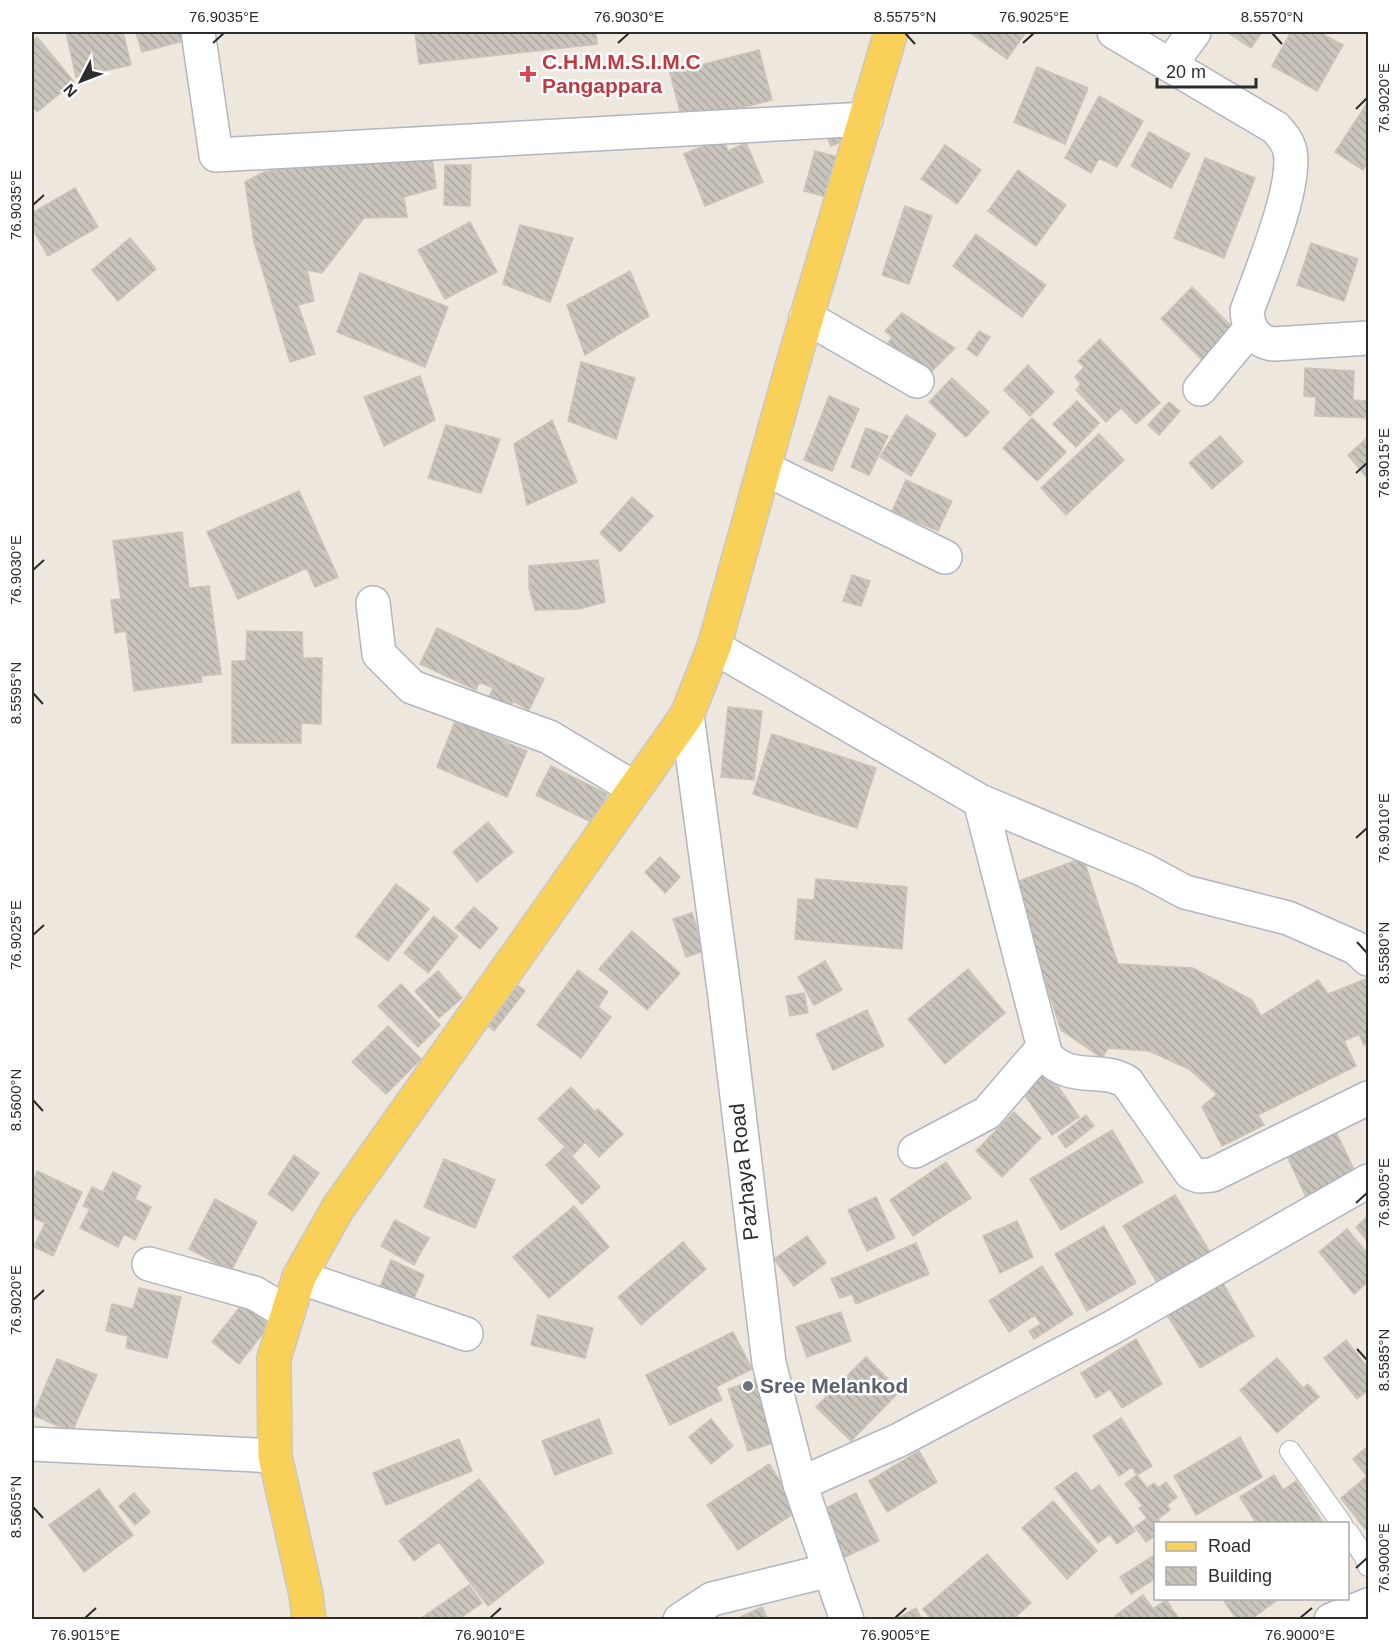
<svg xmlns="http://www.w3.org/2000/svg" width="1400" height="1651" font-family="Helvetica,sans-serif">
<defs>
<pattern id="building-back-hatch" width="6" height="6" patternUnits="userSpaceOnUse" patternTransform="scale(1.5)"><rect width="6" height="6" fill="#c9c5bc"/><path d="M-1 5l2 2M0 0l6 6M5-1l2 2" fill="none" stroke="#ada9a2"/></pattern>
</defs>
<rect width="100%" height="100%" fill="#eee7de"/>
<path fill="url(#building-back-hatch)" stroke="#cac3b7" stroke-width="1.5" d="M66 32H123L131 65 76 77Z
M136 32H184L187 40 142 52Z
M415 32H596L597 44 419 64Z
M969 32H1026L1007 59Z
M1227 32H1262L1251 48Z
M1291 32H1319L1343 45 1317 91 1272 66Z
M37 37 74 82 37 112 32 105V42Z
M759 50 772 100 683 123 670 73Z
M1037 67 1088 88 1065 144 1014 122Z
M1099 96 1143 121 1117 167 1099 158 1091 173 1065 158Z
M1368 102V162L1363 170 1335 152Z
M822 125 849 139 831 146Z
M1149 132 1190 154 1171 188 1131 166Z
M723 138 728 151 746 143 763 182 705 206 684 154Z
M945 145 981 170 957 204 921 179Z
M431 149 436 188 404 197 407 217 364 218 322 273 307 270 314 301 298 305 315 354 290 362 254 242 245 182 264 172 282 169Z
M815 151 846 159 835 199 804 191Z
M1205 158 1255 178 1224 258 1174 238Z
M445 165H471L470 206 444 205Z
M1018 170 1066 205 1036 246 988 211Z
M75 188 98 227 48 256 32 228V213Z
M905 206 932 216 909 284 882 275Z
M470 222 497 272 445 299 418 250Z
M520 225 573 238 550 302 503 284Z
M976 234 1046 285 1022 317 953 266Z
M130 238 156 269 118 301 92 270Z
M1311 243 1358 259 1344 301 1297 285Z
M630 271 649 316 585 355 567 305Z
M360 273 448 307 425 367 337 332Z
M1192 287 1242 337 1210 368 1161 319Z
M902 313 955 348 925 378 882 352 892 337 885 331Z
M979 331 990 337 977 356 967 349Z
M1100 339 1160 403 1136 424 1121 408 1106 422 1076 390 1081 384 1075 377 1084 367 1078 361Z
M581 362 635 378 616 439 568 421Z
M1028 365 1054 392 1030 416 1004 390Z
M1305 368 1354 371 1353 400 1368 401V418L1315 416 1316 397 1304 396Z
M420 376 435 420 384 446 364 397Z
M952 378 989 412 966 437 929 402Z
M829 396 859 409 832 471 804 460Z
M1077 401 1099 423 1076 447 1053 424Z
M1169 402 1180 411 1159 435 1148 425Z
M906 415 936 434 911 476 880 457Z
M1032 418 1066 452 1037 481 1003 448Z
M552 420 577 482 527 505 514 444Z
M446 425 500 439 481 493 428 478Z
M866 428 888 436 869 475 851 467Z
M1099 434 1124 460 1066 515 1041 488Z
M1220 436 1243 462 1212 489 1189 463Z
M1368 437V479L1348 455Z
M906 480 952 501 938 531 892 511Z
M299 491 338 577 315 587 307 568 238 599 207 532Z
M632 497 653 516 620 552 600 533Z
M182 532 189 588 209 586 221 674 201 676 202 682 134 691 126 631 115 633 111 600 121 599 113 541Z
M598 560 605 602 580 609 535 610 529 588V566Z
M852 575 870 581 861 606 843 601Z
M437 628 544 679 529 710 513 701 510 708 489 697 493 688 479 682 476 690 420 664Z
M247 631 302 632 303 658H322L321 724 301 723V743H232V661H246Z
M728 707 762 711 754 780 721 777Z
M455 721 527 751 507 797 437 767Z
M772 734 876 768 857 828 753 794Z
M551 766 607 794 593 823 536 795Z
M488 822 513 852 477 882 453 852Z
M660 857 680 877 665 893 645 872Z
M1083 858 1118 964 1193 968 1252 1000 1261 1016 1318 980 1328 994 1368 978V1042L1364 1045 1359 1034 1344 1041 1356 1066 1258 1115 1264 1125 1222 1146 1202 1107 1217 1094 1189 1069 1149 1051 1108 1048 1102 1058 1061 1030 1013 883Z
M816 879 907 887 902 949 795 939 798 899 814 900Z
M396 884 429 909 388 961 356 936Z
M474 907 498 928 480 949 455 928Z
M692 913 704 951 686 957 673 919Z
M434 916 458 936 428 973 404 953Z
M632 931 680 973 647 1010 599 969Z
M825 961 842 990 814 1005 798 977Z
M968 969 1005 1013 945 1064 908 1019Z
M578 970 608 992 598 1007 611 1017 581 1058 537 1025Z
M438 971 462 998 439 1018 415 991Z
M401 984 440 1025 418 1047 378 1006Z
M516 984 525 991 494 1031 485 1023Z
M804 993 808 1013 790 1016 786 996Z
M867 1010 884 1046 833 1070 816 1034Z
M388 1026 421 1059 386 1094 352 1062Z
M1045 1067 1079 1117 1052 1135 1018 1085Z
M571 1087 595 1112 598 1109 623 1134 599 1157 585 1142 573 1155 538 1119Z
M1014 1112 1041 1138 1002 1177 976 1151Z
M1086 1115 1094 1126 1066 1148 1058 1137Z
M1112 1130 1143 1182 1061 1230 1030 1179Z
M1336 1132 1357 1176 1307 1199 1286 1154Z
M564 1148 600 1187 582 1204 546 1165Z
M294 1155 319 1173 293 1211 268 1194Z
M444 1159 495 1180 475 1228 424 1207Z
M946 1162 971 1198 913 1236 890 1200Z
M37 1171 82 1192 53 1256 34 1247 45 1223 32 1217V1184Z
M113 1172 141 1186 135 1199 151 1207 135 1240 124 1234 118 1247 80 1228 90 1209 83 1206 92 1187 103 1192Z
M1175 1195 1210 1252 1158 1284 1123 1226Z
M876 1197 895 1238 867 1251 848 1210Z
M215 1199 257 1222 231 1271 189 1249Z
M574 1206 609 1247 549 1298 513 1257Z
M1368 1216V1242L1356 1227Z
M395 1220 429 1238 414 1265 381 1246Z
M1017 1221 1033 1257 1000 1273 983 1236Z
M1104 1226 1136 1283 1087 1311 1055 1254Z
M1347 1229 1368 1254V1282L1354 1294 1319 1252Z
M807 1236 826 1263 794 1286 774 1259Z
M683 1242 706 1269 641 1325 618 1297Z
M916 1243 929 1274 856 1304 852 1294 840 1298 831 1279Z
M391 1260 424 1275 412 1303 379 1289Z
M1042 1266 1073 1314 1034 1339 1029 1331 1041 1324 1035 1315 1009 1332 989 1301Z
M1222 1282 1254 1336 1200 1368 1167 1315Z
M139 1288 181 1297 167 1358 126 1348 128 1336 106 1331 112 1304 133 1309Z
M244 1302 271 1323 239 1364 212 1342Z
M841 1312 851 1341 807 1357 796 1327Z
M538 1315 593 1328 585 1358 531 1345Z
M733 1332 752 1369 716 1387 722 1400 670 1425 646 1375Z
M1136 1339 1162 1384 1122 1408 1110 1389 1096 1398 1081 1373Z
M1346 1340 1368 1368V1390L1357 1399 1324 1358Z
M866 1357 900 1391 851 1441 816 1407Z
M1277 1358 1303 1388 1308 1384 1319 1397 1277 1433 1240 1390Z
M57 1359 97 1375 72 1432 33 1415Z
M756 1380 776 1442 748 1451 728 1389Z
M1121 1418 1152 1466 1137 1475 1132 1467 1119 1476 1093 1436Z
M599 1419 612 1453 555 1475 542 1441Z
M711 1419 733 1446 711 1464 689 1437Z
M1240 1437 1262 1477 1196 1515 1174 1476Z
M459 1439 472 1471 386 1505 373 1473Z
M1368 1446V1526L1365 1529 1341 1498 1367 1476 1353 1459Z
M919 1451 937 1482 887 1512 869 1481Z
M769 1464 799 1510 738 1550 707 1505Z
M1076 1472 1091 1491 1099 1485 1135 1531 1117 1544 1110 1534 1098 1543 1055 1488Z
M1137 1475 1147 1488 1154 1483 1158 1488 1166 1482 1177 1497 1167 1505 1170 1510 1158 1519 1161 1524H1156V1535L1146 1542 1135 1527 1147 1518 1139 1508 1143 1506 1125 1484Z
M1274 1475 1283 1490 1296 1481 1324 1524H1257L1240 1497Z
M479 1479 544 1562 488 1606 439 1542 414 1561 399 1541Z
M99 1489 133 1535 84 1572 49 1525Z
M134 1493 150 1512 135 1525 119 1506Z
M856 1493 879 1541 841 1559 818 1512Z
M1053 1501 1097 1551 1067 1579 1022 1528Z
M987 1554 1031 1603 1012 1620H932L923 1609Z
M1156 1554V1578L1131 1594 1120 1577Z
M469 1585 482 1603 457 1620H425L423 1617Z
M1143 1595 1153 1609 1166 1600 1180 1620H1117L1115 1616Z
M1222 1598H1280L1250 1620H1237Z
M762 1607 768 1620H734Z
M916 1608 922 1620H895Z"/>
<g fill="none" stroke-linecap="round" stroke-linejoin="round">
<defs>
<path id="lane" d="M1290 1451 1342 1524
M1348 1532 1365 1557 1368 1566"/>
<path id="street" d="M198 32 216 155 866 119
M1114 32 1276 128C1282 135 1288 142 1290 151 1297 188 1260 274 1247 311 1248 329 1256 342 1274 344L1368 338
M1170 65 1194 32
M806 317 917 381
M1200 389 1251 328
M764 468 945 557
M373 603 379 654 412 687 549 737 634 788
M714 647 980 801 1144 870 1185 892 1288 918 1356 948 1368 959
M980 801 1046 1056C1073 1084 1099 1065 1127 1082L1191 1173 1199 1176 1212 1175 1368 1098
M915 1151 987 1113 1042 1049
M149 1264 254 1293 288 1313
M299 1277 466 1334
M32 1444 275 1456
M800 1484 899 1440 1113 1327 1368 1181
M680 1620 712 1599 830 1570
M1331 1620 1368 1605"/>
<path id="secondary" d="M687 715 725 997 769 1363 800 1484 847 1620"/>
<path id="primary" d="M309 1620 306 1594 275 1456 274 1358 299 1277 338 1208 687 715 714 647 794 360 891 32"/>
</defs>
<use href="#lane" stroke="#b2b5c0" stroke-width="22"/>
<use href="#street" stroke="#b2b5c0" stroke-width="36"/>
<use href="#secondary" stroke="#b2b5c0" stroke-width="36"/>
<use href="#primary" stroke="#c8c8c8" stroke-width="36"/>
<use href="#lane" stroke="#fff" stroke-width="20"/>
<use href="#street" stroke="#fff" stroke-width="33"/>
<use href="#secondary" stroke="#fff" stroke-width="33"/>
<use href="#primary" stroke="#f9d058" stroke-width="33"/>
</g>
<path fill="none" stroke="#2c2c2c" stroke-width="2" d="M905 33 915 44M1272 33 1282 44M213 43 224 33M618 43 629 33M1023 43 1034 33M1356 109 1367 98M33 205 44 195M1356 473 1367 463M33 570 44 560M33 693 43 704M1356 838 1367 828M33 935 44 925M1357 942 1367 953M33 1100 43 1111M1356 1203 1367 1193M33 1300 44 1290M1357 1349 1367 1360M33 1507 43 1518M1356 1568 1367 1558M85 1618 96 1608M490 1618 501 1608M895 1618 906 1608M1300 1618 1312 1608"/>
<path fill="#e0444e" stroke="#fff" stroke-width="2" d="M525 65h6v6h6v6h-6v6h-6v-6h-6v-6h6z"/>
<circle fill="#6b7280" stroke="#fff" stroke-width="2" cx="748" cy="1386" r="6"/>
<g text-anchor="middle" stroke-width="5" stroke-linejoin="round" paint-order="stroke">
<g font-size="21" font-weight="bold" fill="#be3a42" stroke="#fff" text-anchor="start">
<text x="542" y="69">C.H.M.M.S.I.M.C<tspan x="542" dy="24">Pangappara</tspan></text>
</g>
<g font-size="21" fill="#2c2c2c" stroke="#fff">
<text transform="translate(744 1172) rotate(-96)" y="7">Pazhaya Road</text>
</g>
<g font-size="21" font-weight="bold" fill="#5b616d" stroke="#fff" text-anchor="start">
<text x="760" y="1393">Sree Melankod</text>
</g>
</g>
<rect width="1400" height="1651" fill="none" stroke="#ffffff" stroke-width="66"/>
<rect x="1154" y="1522" width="195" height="78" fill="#ffffff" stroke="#ababab" stroke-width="1.5"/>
<rect x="1166" y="1542" width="30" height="9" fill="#f9d058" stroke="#ababab" stroke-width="1.5"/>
<text x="1208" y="1552" font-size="18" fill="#2c2c2c">Road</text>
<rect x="1166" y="1567" width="30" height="18" fill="url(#building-back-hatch)" stroke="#ababab" stroke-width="1.5"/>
<text x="1208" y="1582" font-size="18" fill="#2c2c2c">Building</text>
<g transform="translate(81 81) rotate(228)" stroke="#ffffff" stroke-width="4.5" paint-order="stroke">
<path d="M0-4.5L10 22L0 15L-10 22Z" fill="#2c2c2c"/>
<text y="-9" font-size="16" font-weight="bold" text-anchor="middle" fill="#2c2c2c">N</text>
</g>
<path d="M1157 78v9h99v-9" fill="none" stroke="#2c2c2c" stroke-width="3"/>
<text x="1166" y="78" font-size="18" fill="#2c2c2c" stroke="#ffffff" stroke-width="4.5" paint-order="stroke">20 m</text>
<rect x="33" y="33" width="1334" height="1585" fill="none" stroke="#2c2c2c" stroke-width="2"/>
<g font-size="15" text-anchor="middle" fill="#2c2c2c">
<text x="224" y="22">76.9035°E</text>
<text x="629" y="22">76.9030°E</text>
<text x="905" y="22">8.5575°N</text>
<text x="1034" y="22">76.9025°E</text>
<text x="1272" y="22">8.5570°N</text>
<text transform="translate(1384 98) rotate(-90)" y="5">76.9020°E</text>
<text transform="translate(16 205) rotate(-90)" y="5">76.9035°E</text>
<text transform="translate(1384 463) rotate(-90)" y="5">76.9015°E</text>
<text transform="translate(16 570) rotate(-90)" y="5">76.9030°E</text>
<text transform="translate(16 693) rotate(-90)" y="5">8.5595°N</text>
<text transform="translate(1384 828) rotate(-90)" y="5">76.9010°E</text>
<text transform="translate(16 935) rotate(-90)" y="5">76.9025°E</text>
<text transform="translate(1384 953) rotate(-90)" y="5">8.5580°N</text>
<text transform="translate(16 1100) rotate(-90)" y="5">8.5600°N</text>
<text transform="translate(1384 1193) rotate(-90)" y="5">76.9005°E</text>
<text transform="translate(16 1300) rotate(-90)" y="5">76.9020°E</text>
<text transform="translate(1384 1360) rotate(-90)" y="5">8.5585°N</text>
<text transform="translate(16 1507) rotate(-90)" y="5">8.5605°N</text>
<text transform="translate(1384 1558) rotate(-90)" y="5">76.9000°E</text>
<text x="85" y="1640">76.9015°E</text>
<text x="490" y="1640">76.9010°E</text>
<text x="895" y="1640">76.9005°E</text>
<text x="1300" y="1640">76.9000°E</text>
</g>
</svg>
